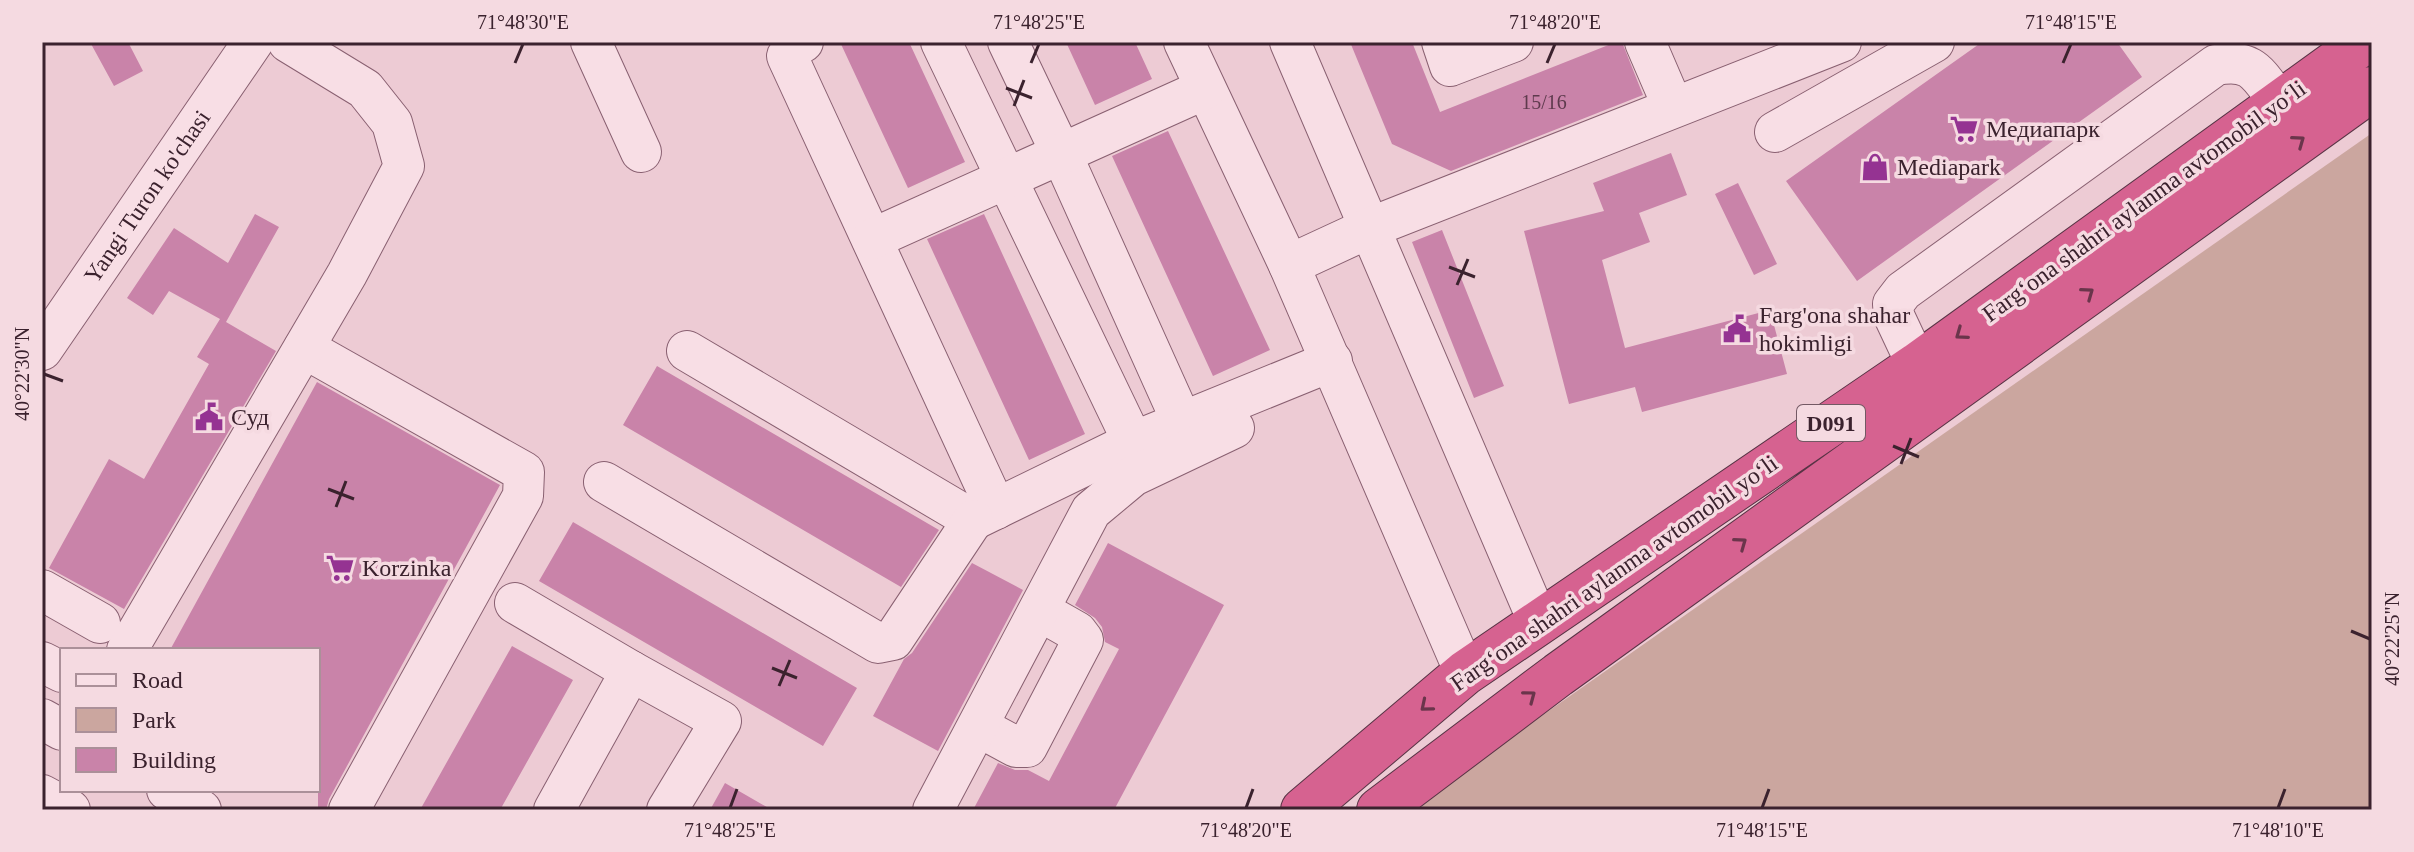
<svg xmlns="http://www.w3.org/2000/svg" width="2414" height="852" font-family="Georgia,serif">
<rect width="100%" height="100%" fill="#edcbd4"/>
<path fill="#cba69f" d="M2372 133V810H1417L1486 755Z"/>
<path fill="#c983a9" d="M90 42H128L143 71 114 86Z
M840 42H909L965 162 908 188Z
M1066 42H1135L1152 79 1095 105Z
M1350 42H1412L1440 112 1616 42H1622L1643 95 1451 171 1392 144Z
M1982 42H2117L2142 77 1857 281 1786 181Z
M1168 131 1270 350 1213 376 1112 156Z
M1671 153 1687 195 1639 213 1650 242 1602 260 1625 348 1770 310 1787 374 1642 412 1635 387 1569 404 1524 231 1604 211 1593 183Z
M1738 183 1777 264 1754 275 1715 194Z
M255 214 279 227 226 322 276 351 124 609 49 568 109 459 144 479 209 364 197 357 220 319 169 291 153 315 127 298 174 228 228 263Z
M984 214 1085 434 1029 460 927 239Z
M1442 230 1504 386 1474 398 1412 242Z
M657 366 939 530 901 587 623 425Z
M317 382 500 485 329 799 326 810H318V650H170Z
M573 522 857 688 823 746 539 581Z
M1108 543 1224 605 1114 810H973L998 763 1015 770H1028L1049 781 1119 649 1105 642 1102 627 1095 618 1075 605Z
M972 563 1023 590 938 751 873 716 904 659 912 653Z
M512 646 573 680 500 810H420Z
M725 783 772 810H710Z"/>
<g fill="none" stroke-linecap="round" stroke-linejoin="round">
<defs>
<g id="minor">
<path d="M591 42 641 152"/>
<path d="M803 42 795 46 787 56 996 509"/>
<path d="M941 42 1133 442"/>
<path d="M1008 42 1061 153 1182 422"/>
<path d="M1184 42 1289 265 1465 673"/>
<path d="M1290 42 1538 621"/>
<path d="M1442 42 1450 66 1513 42"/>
<path d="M1645 42 1673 107"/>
<path d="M1775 132 1934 42"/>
<path d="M872 239 1205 89"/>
<path d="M1289 265 1369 228 1841 42"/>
<path d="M304 348 524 472 523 496 349 810"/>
<path id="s1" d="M42 350 253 42"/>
<path d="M687 351 973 520 1133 442 1332 361"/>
<path d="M1917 365 1894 316 1893 304 1903 291 2216 65C2254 58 2258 75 2280 103"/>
<path d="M604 482 878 643 893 640 973 520"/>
<path d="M42 590 100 623"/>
<path d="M515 603 631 671"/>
<path d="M127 650 347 274 404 166 392 123 365 89 288 42"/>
<path d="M42 662 62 672"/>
<path d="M42 719 62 730"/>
<path d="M979 727 1016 747H1027L1083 640 1077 632 1040 611"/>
<path d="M167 790 201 810"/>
<path d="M42 795 70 810"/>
<path d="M554 810 631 671 721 721 667 810"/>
<path d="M933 810 1091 511 1133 476 1234 428"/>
</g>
<path id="highway" d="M1303 810 1465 673 1917 365 2364 42
M1379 810 1558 675 2372 89"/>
</defs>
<use href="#minor" stroke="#896071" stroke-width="42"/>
<use href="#highway" stroke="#583345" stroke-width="46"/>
<use href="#minor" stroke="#f8dee5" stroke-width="40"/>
<use href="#highway" stroke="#d66290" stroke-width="44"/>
</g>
<defs><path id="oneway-chevron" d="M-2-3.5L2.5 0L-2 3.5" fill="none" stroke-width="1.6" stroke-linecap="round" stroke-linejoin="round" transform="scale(2)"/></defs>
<g stroke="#6a354b">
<use href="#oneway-chevron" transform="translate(2299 141) rotate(-36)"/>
<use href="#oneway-chevron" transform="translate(2088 293) rotate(-36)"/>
<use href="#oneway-chevron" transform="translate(1961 334) rotate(144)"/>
<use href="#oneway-chevron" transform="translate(1741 543) rotate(-36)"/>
<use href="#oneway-chevron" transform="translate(1530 696) rotate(-37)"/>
<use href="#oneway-chevron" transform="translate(1426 706) rotate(140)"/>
</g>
<path fill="none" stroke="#3b222e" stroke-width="3" d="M515 63 523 44M1031 63 1039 44M1547 63 1555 44M2063 63 2071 44M1006 88 1032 98M1014 106 1024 80M1449 267 1475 277M1457 285 1468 259M44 374 63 381M1893 446 1919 457M1901 464 1911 438M328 489 354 499M336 507 346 481M2351 631 2370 639M772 668 797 678M779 686 790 660M730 808 737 789M1246 808 1253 789M1762 808 1769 789M2278 808 2285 789"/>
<defs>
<symbol id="supermarket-bare" viewBox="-9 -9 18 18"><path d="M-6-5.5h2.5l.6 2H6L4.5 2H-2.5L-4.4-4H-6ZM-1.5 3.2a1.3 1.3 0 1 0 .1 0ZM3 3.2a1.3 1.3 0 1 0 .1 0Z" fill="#953392" stroke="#f5dae1" stroke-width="2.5" paint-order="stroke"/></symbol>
<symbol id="shop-bare" viewBox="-9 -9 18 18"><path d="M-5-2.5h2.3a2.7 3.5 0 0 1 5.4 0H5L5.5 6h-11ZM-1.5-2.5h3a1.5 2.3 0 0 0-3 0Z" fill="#953392" stroke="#f5dae1" stroke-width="2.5" paint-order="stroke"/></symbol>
<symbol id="civic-bare" viewBox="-9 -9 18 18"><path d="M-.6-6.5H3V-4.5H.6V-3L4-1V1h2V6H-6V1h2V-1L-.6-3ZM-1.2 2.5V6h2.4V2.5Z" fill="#953392" stroke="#f5dae1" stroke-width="2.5" paint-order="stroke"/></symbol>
</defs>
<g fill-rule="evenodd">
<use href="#supermarket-bare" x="1944" y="109" width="40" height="40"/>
<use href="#shop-bare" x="1855" y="147" width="40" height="40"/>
<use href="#civic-bare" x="1717" y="309" width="40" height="40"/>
<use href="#civic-bare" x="189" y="397" width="40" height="40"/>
<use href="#supermarket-bare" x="320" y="548" width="40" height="40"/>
</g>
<g text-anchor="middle" stroke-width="7" stroke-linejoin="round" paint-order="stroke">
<g font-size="20" fill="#5e3a4d">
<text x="1544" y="109">15/16</text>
</g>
<rect fill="#f5dae1" stroke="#735964" stroke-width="2" x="1797" y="405" width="68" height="36" rx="6"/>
<g font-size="22" font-weight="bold" fill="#3b222e">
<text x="1831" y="431">D091</text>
</g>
<g font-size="24" fill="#3b222e" stroke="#f5dae1" text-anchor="start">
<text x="1986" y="137">Медиапарк</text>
<text x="1897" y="175">Mediapark</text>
<text x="1759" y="323">Farg'ona shahar<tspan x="1759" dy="28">hokimligi</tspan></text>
<text x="231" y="425">Суд</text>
<text x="362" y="576">Korzinka</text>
</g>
<g font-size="24" fill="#3b222e" stroke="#f5dae1">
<text dy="8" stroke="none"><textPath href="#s1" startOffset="186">Yangi Turon ko'chasi</textPath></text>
<text transform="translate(2144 201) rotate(-36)" y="8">Fargʻona shahri aylanma avtomobil yoʻli</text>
<text transform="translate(1614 573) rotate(-35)" y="8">Fargʻona shahri aylanma avtomobil yoʻli</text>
</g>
</g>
<rect width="2414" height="852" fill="none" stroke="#f5dae1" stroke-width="88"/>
<rect x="60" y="648" width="260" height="144" fill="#f5dae1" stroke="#ab9099" stroke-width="2"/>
<rect x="76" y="674" width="40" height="12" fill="#f8dee5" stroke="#ab9099" stroke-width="2"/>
<text x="132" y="688" font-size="24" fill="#3b222e">Road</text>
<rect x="76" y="708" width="40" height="24" fill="#cba69f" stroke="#ab9099" stroke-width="2"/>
<text x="132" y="728" font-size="24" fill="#3b222e">Park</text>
<rect x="76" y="748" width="40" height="24" fill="#c983a9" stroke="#ab9099" stroke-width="2"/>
<text x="132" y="768" font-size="24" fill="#3b222e">Building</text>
<rect x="44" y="44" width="2326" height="764" fill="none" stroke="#3b222e" stroke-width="3"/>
<g font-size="20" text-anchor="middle" fill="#3b222e">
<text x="523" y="29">71°48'30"E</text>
<text x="1039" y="29">71°48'25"E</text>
<text x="1555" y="29">71°48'20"E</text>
<text x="2071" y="29">71°48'15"E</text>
<text transform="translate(22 374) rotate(-90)" y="7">40°22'30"N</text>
<text transform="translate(2392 639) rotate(-90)" y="7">40°22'25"N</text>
<text x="730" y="837">71°48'25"E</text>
<text x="1246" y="837">71°48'20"E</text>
<text x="1762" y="837">71°48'15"E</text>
<text x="2278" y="837">71°48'10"E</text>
</g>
</svg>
